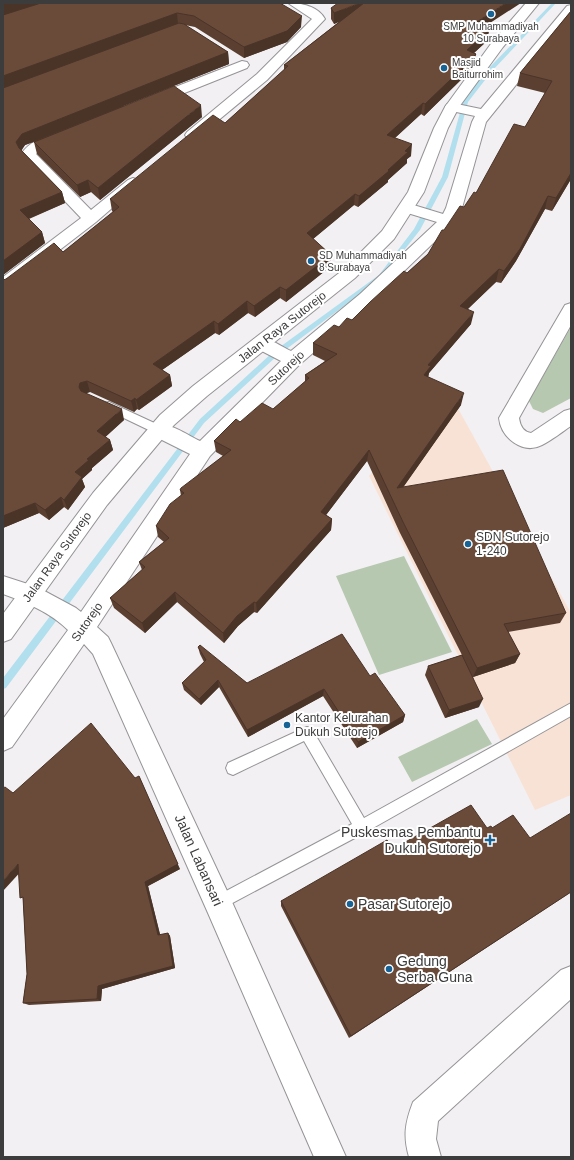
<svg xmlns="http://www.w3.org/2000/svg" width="574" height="1160" font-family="Helvetica,sans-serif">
<rect width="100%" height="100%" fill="#f2f0f3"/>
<path fill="#f8e2d5" d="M444 383 571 613V795L535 810 369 476Z"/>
<path fill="#b6c8af" d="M571 327V398L543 413 533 409 529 401Z
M404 556 452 652 379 675 336 576Z
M477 719 492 744 412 782 398 757Z"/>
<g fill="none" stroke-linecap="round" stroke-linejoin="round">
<path fill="#b1dfed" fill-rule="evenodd" d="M552 3H556L492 71 468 102 448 177 420 230 383 277 277 356 204 423 6 688 3 689V678L200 419 273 352 379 275 414 229 442 177 463 102 488 69Z"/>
<defs>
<path id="service" d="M109 402 163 427 164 430 163 433H155L105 409 104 406 105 403Z
M571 703V716L366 832 223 908 218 910 213 908 211 903 213 898 352 824 304 741 233 775 228 773 226 768 228 763 302 729 307 727 312 729 364 818Z"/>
<path id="minor" d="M288 3C301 3 318 6 325 19L267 80 197 138 192 139 187 138 185 135 187 132 257 74 312 19Z
M571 5V17L486 122 462 208 454 223 372 302 299 365 210 456 97 627 108 637 111 643 228 893 346 1157H314L208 913 93 654 84 644 12 747 3 751V719L68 630C51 613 26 602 3 594V576L37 587 76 608 81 612 190 454 152 435 149 430 152 425C167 420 187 435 200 441L281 361 254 347 251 343 254 339C267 335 280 346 291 351L360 294 437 222 401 211 399 208 401 205 407 203 443 214 446 208 472 122 475 116 447 110 445 107 447 104 452 103 481 109 567 6Z
M242 61 247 62 249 65 247 68 157 104 152 105 147 104 145 101 147 98Z
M64 132 69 133 71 136C66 144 45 145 36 154L91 210 128 180 133 178 138 180 141 183 96 222 9 289 3 291V277L81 218 21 155C29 140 49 135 64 132Z
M571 303V325L519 418C520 425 523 432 531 433L564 411 571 409V426C562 432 552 440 542 445 523 455 501 438 499 418L565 305Z
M571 966V999L438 1121 436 1139 441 1157H409C403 1136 405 1123 413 1102L561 970Z"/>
<path id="secondary" d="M526 3H539L503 47 459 107 448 128 424 192 394 239 355 278 207 396 174 425 107 505 11 639 3 642V614L93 493 160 415 193 386 343 270 382 231 408 192 434 128 445 107 493 41Z"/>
</defs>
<use href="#service" stroke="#959396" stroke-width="2"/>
<use href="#minor" stroke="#959396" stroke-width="2"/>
<use href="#secondary" stroke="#959396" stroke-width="2"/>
<use href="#service" fill="#fff" fill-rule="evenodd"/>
<use href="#minor" fill="#fff" fill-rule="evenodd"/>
<use href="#secondary" fill="#fff" fill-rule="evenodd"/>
</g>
<path fill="#5b4031" d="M3 3H280L301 27 287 42 244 58 195 27 185 25 228 52 229 64 123 106 202 117 100 200 91 192 80 197 37 154 34 142 25 145 21 150 62 192 65 203 29 219 42 232 45 243 3 275Z
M331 8 482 28 489 30 487 41 474 53 476 54 473 65 470 71 424 116 421 114 395 138 411 156 407 159V163L388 180V182L358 207 354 205 313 239 331 255 330 267 286 302 280 298 255 317 248 313 219 335 215 333 162 370 170 375 172 386 139 410 137 409 134 412 90 392 86 393 124 420 105 437 110 440 113 450 92 468V470L82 479 85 487 68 510 64 507 49 520 39 513 3 528 6 279 63 252 113 212 112 211 110 199 225 123 284 70V65L340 21 334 24 331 19Z
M571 11V179L552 211 545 209 516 261 501 283 496 282 468 309 471 324 429 373 428 377 461 405 403 487 566 613 560 623 508 632 520 654 515 663 473 677 479 707 445 718 425 675 428 666 462 655 400 533 367 461 326 515 332 519 331 530 257 613 254 612 238 626 224 643 177 602 145 633 114 608 110 598 142 570 139 562 164 542 158 537 156 526 181 496 180 490 223 456 216 452 214 441 240 422 273 409 305 382V375L325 361 313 355V343L352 320 407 273 428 254 444 230 476 193 525 127 545 93 517 86 520 73Z
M198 647 247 683 370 676 405 715 403 722 357 748 323 696 248 737 219 687 201 705 184 690 182 683 204 662 200 654Z
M13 793 180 869 148 886 160 935 168 933 170 936 175 968 102 989 101 1001 29 1005 23 1003 27 974 23 900 19 874Z
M487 828H492L530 838 571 892 349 1038 281 906V901L393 849Z"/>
<path fill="#4a3428" d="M7 3H43L3 16V4Z
M360 3H367L366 11 334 24V13Z
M506 3H521L470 36 472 25Z
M177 13 178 24 3 89V76Z
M302 16 301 27 287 42 244 58V47Z
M489 30 487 41 465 61 467 50Z
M228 52 229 64 25 145 20 153 16 142 22 134Z
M476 54 473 65 470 71 424 116 425 104Z
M423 103 421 114 386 146 387 135Z
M201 105 202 117 100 200 98 188Z
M412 144 411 156 407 159V163L388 180V182L358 207 359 196 388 170 405 151Z
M571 173V179L552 211 556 198Z
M88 180 91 192 80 197 77 185Z
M62 192 65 203 23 221 20 210Z
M355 194 354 205 307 244V233Z
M548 196 545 209 516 261 501 283 504 271Z
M42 232 45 243 3 275V261Z
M331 255 330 267 286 302V290Z
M499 269 496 282 458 318 460 306Z
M280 287V298L255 317 254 306Z
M247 301 248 313 219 335 218 324Z
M474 312 471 324 429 373 428 378 424 375 428 365Z
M214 321 215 333 155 375 153 364Z
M170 375 172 386 139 410 136 400Z
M87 381 90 392 84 394 83 397 79 387 80 383Z
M464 393 461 405 395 499 397 488Z
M135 398 137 409 134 412 131 401Z
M122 409 124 420 100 442 97 431Z
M110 440 113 450 92 468V470L82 479 85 487 68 510 64 500 75 472 87 459Z
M369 450 367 461 320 523 321 512Z
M61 497 64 507 49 520 45 510Z
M35 503 39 513 3 528V516Z
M332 519 331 530 257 613 256 603Z
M175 592 177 602 145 633 142 623Z
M254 602V612L238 626 224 643 223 633 237 616Z
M520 654 515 663 473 677 477 668Z
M218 680 219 687 201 705 199 699Z
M324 689 323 696 248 737 247 730Z
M483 699 479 707 445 718 449 710Z
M405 715 403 722 357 748 358 742Z
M139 776 180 869 148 886 161 938 158 935 145 882Z
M18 864 24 868 3 891V881Z
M168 933 170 936 175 968 102 989 101 1001 97 999 98 986Z"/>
<path fill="#6a4a39" stroke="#4a3428" d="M41 3H280L302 16 287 31 244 47 194 16 177 13 3 76V15Z
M338 3H360L334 13 331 8Z
M364 3H506L472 25 489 30 467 50 476 54 472 59 425 104 423 103 387 135 412 144 405 151 408 152 388 170 389 171 359 196 355 194 307 233 331 255 286 290 280 287 254 306 247 301 218 324 214 321 153 364 170 375 136 400 135 398 131 401 87 381 80 383 79 387 81 391 122 409 97 431 110 440 87 459 89 460 75 472 82 477 64 500 61 497 45 510 35 503 3 516V280L6 279 54 243 63 252 119 207 110 199 213 115 225 123 288 66 284 65Z
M571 11V173L556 198 548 196 520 249 504 271 499 269 460 306 474 312 428 365 431 366 424 375 464 393 397 488 503 470 566 613 504 624 520 654 477 668 403 522 369 450 321 512 332 519 256 603 254 602 237 616 223 633 175 592 142 623 110 598 145 567 139 562 169 538 156 526 170 504 184 493 180 490 181 488 231 450 214 441 236 419 240 422 262 403 273 409 309 378 305 375 337 354 313 343 334 325 339 327 347 318 352 320 370 302 404 271 407 273 428 254 442 230H444L460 206 464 207 474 192 476 193 514 124 525 127 552 81 520 73Z
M179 23 184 24 228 52 22 134 16 142 19 148 62 192 20 210 42 232 3 261V88Z
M174 86 201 105 98 188 88 180 77 185 34 142Z
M342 634 370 676 375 673 405 715 358 742 324 689 247 730 218 680 199 699 182 683 206 660 198 647 200 645 247 683Z
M462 655 483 699 449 710 428 666Z
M91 723 135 778 139 776 178 864 145 882 158 935 168 933 173 966 98 986 97 999 23 1003 27 974 23 897 20 898 18 864 3 881V788L5 787 13 793Z
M471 805 487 828 491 826 492 828 513 815 530 838 571 813V892L351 1036 281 901 387 840 393 849Z"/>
<g fill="#186396" stroke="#fff" stroke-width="1.5">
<circle cx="491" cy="14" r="4"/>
<circle cx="444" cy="68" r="4"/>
<circle cx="311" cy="261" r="4"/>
<circle cx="468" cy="544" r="4"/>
<circle cx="287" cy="725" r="4"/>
<path d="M488 834h4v4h4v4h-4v4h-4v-4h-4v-4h4z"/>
<circle cx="350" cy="904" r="4"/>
<circle cx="389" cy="969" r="4"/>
</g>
<g text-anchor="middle" stroke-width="4" stroke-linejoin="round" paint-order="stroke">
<g font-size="10" fill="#3d3c3d" stroke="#fff" text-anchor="start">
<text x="491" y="30" text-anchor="middle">SMP Muhammadiyah<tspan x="491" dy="12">10 Surabaya</tspan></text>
<text x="452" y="66">Masjid<tspan x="452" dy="12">Baiturrohim</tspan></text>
<text x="319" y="259">SD Muhammadiyah<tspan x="319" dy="12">8 Surabaya</tspan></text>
</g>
<g font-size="12" fill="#3d3c3d" stroke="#fff">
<text transform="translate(282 327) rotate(-38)" y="4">Jalan Raya Sutorejo</text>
<text transform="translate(286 368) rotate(-43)" y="4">Sutorejo</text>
<text transform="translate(57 557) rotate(-54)" y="4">Jalan Raya Sutorejo</text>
<text transform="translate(87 622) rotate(-55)" y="4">Sutorejo</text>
</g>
<g font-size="12" fill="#3d3c3d" stroke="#fff" text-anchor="start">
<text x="476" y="541">SDN Sutorejo<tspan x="476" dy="14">1-240</tspan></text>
<text x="295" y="722">Kantor Kelurahan<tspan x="295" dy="14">Dukuh Sutorejo</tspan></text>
</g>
<g font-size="14" fill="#3d3c3d" stroke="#fff" text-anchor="start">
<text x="481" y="837" text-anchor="end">Puskesmas Pembantu<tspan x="481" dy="16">Dukuh Sutorejo</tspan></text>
<text x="358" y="909">Pasar Sutorejo</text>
<text x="397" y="966">Gedung<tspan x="397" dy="16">Serba Guna</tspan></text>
</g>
<g font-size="14" fill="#3d3c3d" stroke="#fff">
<text transform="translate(199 860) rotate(66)" y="5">Jalan Labansari</text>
</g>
</g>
<rect width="574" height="1160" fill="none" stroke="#3d3c3d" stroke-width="8"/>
</svg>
